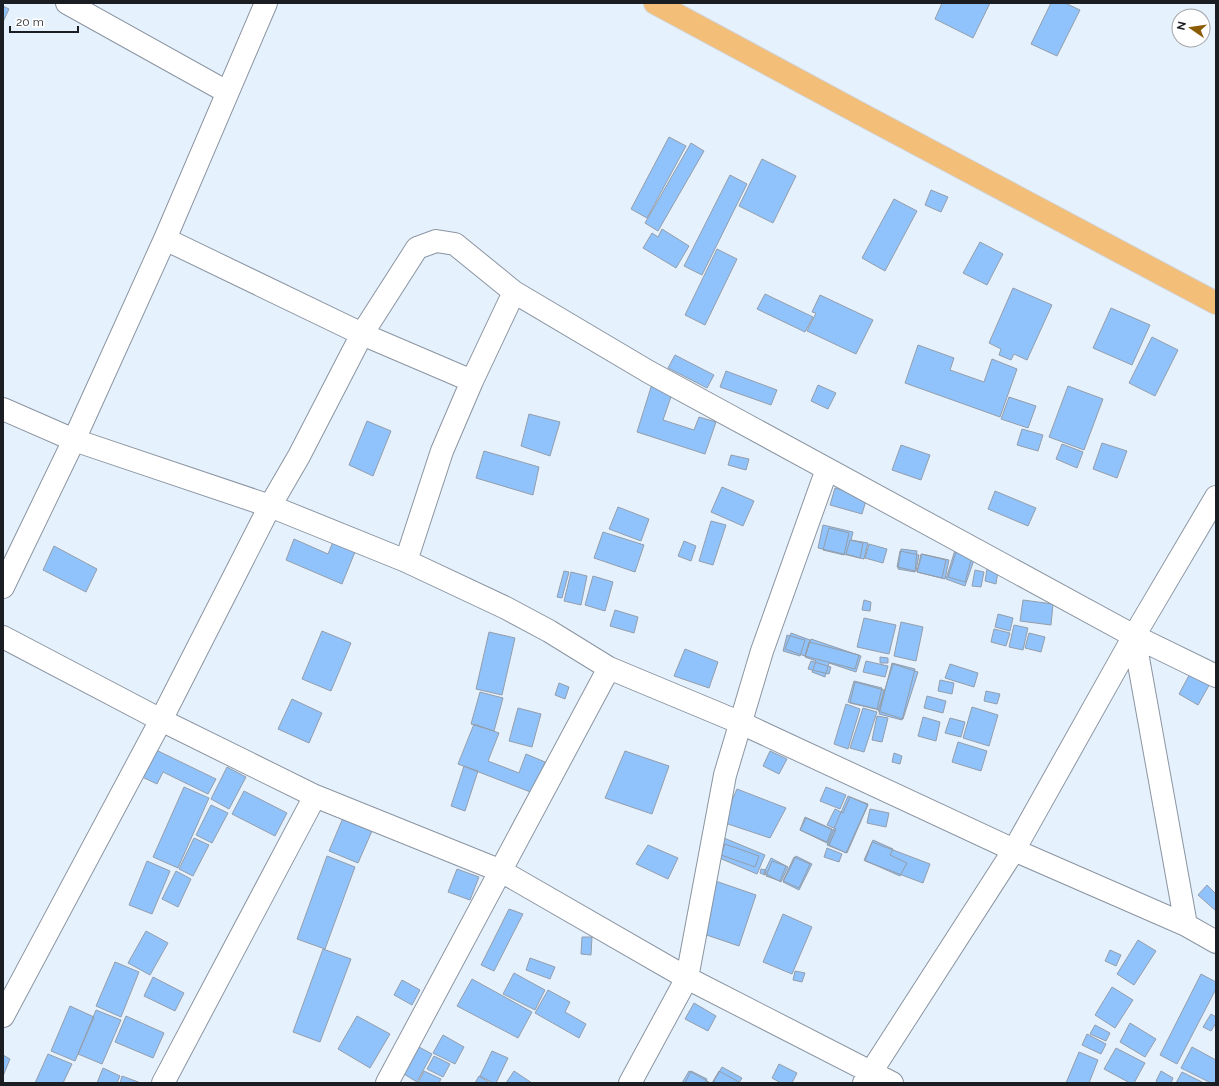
<svg xmlns="http://www.w3.org/2000/svg" width="1219" height="1086" font-family="Raleway,sans-serif">
<rect width="100%" height="100%" fill="#e6f1fe"/>
<path fill="#90c2fb" stroke="#949eaa" d="M942 3H990L973 38 935 19Z
M1051 3H1065L1080 10 1057 56 1031 44Z
M3 6 9 9 3 22Z
M669 137 686 146 647 218 631 209Z
M691 143 704 151 658 231 645 223Z
M762 159 796 176 773 223 739 206Z
M730 175 747 184 702 275 684 266Z
M931 190 948 197 941 212 925 205Z
M894 199 917 211 885 271 862 258Z
M662 229 689 246 676 268 643 248 652 233 658 237Z
M980 242 1003 254 987 285 963 273Z
M717 249 737 259 705 325 685 315Z
M1013 288 1052 305 1027 360 1014 354 1011 360 999 355 1001 349 989 343Z
M765 294 813 317 805 332 757 309Z
M820 295 873 320 856 354 807 331 816 313 812 312Z
M1111 308 1150 325 1132 365 1093 348Z
M1152 337 1178 350 1155 396 1129 383Z
M918 345 954 358 950 370 984 382 992 359 1017 369 1000 417 905 383Z
M675 355 714 375 707 388 668 368Z
M726 371 777 390 771 405 720 387Z
M652 384 673 391 663 420 694 430 699 417 716 422 705 454 637 432Z
M818 385 836 393 828 409 811 401Z
M1068 386 1103 399 1084 450 1049 437Z
M1009 397 1036 406 1028 428 1001 419Z
M529 414 560 422 550 456 521 446Z
M367 421 391 431 373 476 349 465Z
M1022 429 1043 435 1038 451 1017 445Z
M1102 443 1127 451 1117 478 1093 469Z
M1062 444 1083 452 1077 468 1056 459Z
M901 445 930 455 921 480 892 470Z
M484 451 539 467 533 495 476 478Z
M731 455 749 459 746 470 728 465Z
M722 487 754 501 743 526 711 512Z
M835 488 867 497 862 514 830 505Z
M995 491 1036 508 1028 526 988 509Z
M618 507 649 519 641 541 609 529Z
M711 521 726 525 713 565 699 561Z
M823 525 853 532 851 540 868 543 864 559 818 548Z
M829 528 849 533 844 555 823 550Z
M603 532 644 545 635 572 594 558Z
M335 537 357 547 342 584 286 560 294 539 328 554Z
M850 540 863 543 860 558 846 554Z
M684 541 696 546 691 561 678 556Z
M869 544 887 549 883 563 865 558Z
M54 546 97 569 86 592 43 570Z
M901 549 917 551 915 572 898 569Z
M955 550 975 557 965 586 946 579Z
M900 551 919 555 916 571 897 567Z
M956 552 972 557 965 582 948 577Z
M921 554 946 560 942 578 917 572Z
M922 554 949 560 945 579 917 572Z
M987 569 998 571 996 584 985 581Z
M975 570 984 572 981 587 972 586Z
M564 571 569 572 562 598 557 597Z
M571 572 587 576 581 605 564 601Z
M593 576 613 582 605 611 585 605Z
M864 600 871 602 870 611 862 610Z
M1023 600 1053 604 1051 625 1020 621Z
M615 610 638 617 634 633 610 626Z
M998 614 1013 618 1010 631 995 627Z
M864 618 896 625 889 654 857 647Z
M901 622 923 627 916 661 894 656Z
M1014 625 1028 628 1023 650 1009 647Z
M994 629 1010 633 1006 646 991 642Z
M322 631 351 643 331 691 302 679Z
M489 632 515 638 502 695 476 689Z
M791 633 810 640 805 656 785 649Z
M1029 633 1045 637 1041 652 1025 648Z
M787 635 805 640 800 656 783 651Z
M811 639 861 656 856 672 829 663 825 677 812 672 816 661 805 657Z
M809 642 859 655 855 669 805 656Z
M685 649 718 662 709 688 674 676Z
M880 657 888 658V663H880Z
M811 661 831 667 829 674 808 669Z
M866 661 888 666 885 677 863 672Z
M892 663 915 669 902 720 879 714Z
M893 664 918 672 903 719 878 711Z
M950 664 978 673 974 687 945 678Z
M1193 668 1212 680 1198 705 1179 694Z
M940 680 954 683 952 694 938 691Z
M854 681 882 688 877 709 848 702Z
M855 682 884 690 880 710 850 703Z
M559 683 569 687 565 699 555 695Z
M986 691 1000 694 997 704 984 701Z
M480 692 503 698 494 731 471 724Z
M927 696 946 701 943 713 924 708Z
M292 699 322 713 309 743 278 729Z
M846 704 860 709 848 749 834 744Z
M972 707 998 715 989 746 963 738Z
M518 708 541 714 532 747 509 741Z
M863 708 877 712 864 752 850 748Z
M877 716 888 718 882 742 872 740Z
M923 717 940 722 936 741 918 736Z
M950 718 965 722 961 737 945 733Z
M474 724 499 733 488 761 519 773 526 754 545 762 533 793 458 764Z
M958 742 987 751 981 771 952 762Z
M154 749 216 779 208 794 163 772 157 784 140 776Z
M625 751 669 766 652 814 605 798Z
M770 751 787 759 779 774 763 766Z
M894 753 902 756 900 764 892 762Z
M464 766 478 771 465 811 451 806Z
M227 767 246 777 229 809 211 799Z
M184 787 209 798 178 868 153 857Z
M826 787 846 795 840 809 820 801Z
M737 789 786 808 770 838 722 822Z
M244 791 287 813 275 836 232 814Z
M848 796 868 805 847 853 827 845Z
M850 797 868 804 846 853 829 845 836 829 827 825 835 809 843 813Z
M211 805 228 813 212 843 196 835Z
M870 809 889 813 886 827 867 823Z
M805 817 832 829 827 842 800 830Z
M343 818 372 831 358 863 329 851Z
M806 818 835 831 829 844 800 830Z
M194 838 209 845 193 876 179 869Z
M724 838 765 855 757 874 717 857Z
M873 840 893 849 890 855 907 863 900 876 864 860Z
M872 842 930 864 923 883 865 861Z
M725 844 759 856 755 867 721 855Z
M648 845 678 858 668 879 636 864Z
M827 848 842 854 839 862 824 857Z
M327 856 355 867 325 949 297 939Z
M796 856 812 864 799 890 783 882Z
M794 857 810 864 799 888 783 881Z
M771 858 788 867 781 882 764 873Z
M147 861 170 871 152 914 129 905Z
M772 861 786 866 780 881 766 876Z
M457 869 479 877 470 900 448 892Z
M761 869 766 870 765 875 760 873Z
M176 871 191 879 178 907 162 899Z
M704 877 756 895 739 946 686 928Z
M1207 885 1216 894V911L1198 895Z
M509 909 523 914 494 971 481 965Z
M783 914 812 927 792 974 763 962Z
M146 931 168 943 150 975 128 963Z
M582 937H592L591 955 581 954Z
M1138 940 1156 951 1134 985 1117 974Z
M323 949 351 959 320 1042 293 1032Z
M1110 950 1121 955 1116 966 1105 961Z
M530 958 555 967 550 979 526 970Z
M115 962 139 972 121 1017 96 1006Z
M795 971 805 973 802 982 793 980Z
M514 973 545 990 535 1010 503 994Z
M1201 974 1216 982V989L1177 1064 1160 1055Z
M153 977 184 993 175 1011 144 996Z
M472 979 532 1012 518 1038 457 1006Z
M402 980 420 990 412 1005 394 995Z
M1112 987 1133 1000 1115 1028 1095 1015Z
M548 990 570 1002 565 1012 586 1024 579 1038 535 1013Z
M694 1003 716 1016 708 1031 685 1019Z
M70 1006 94 1017 75 1061 51 1051Z
M96 1010 121 1020 102 1064 78 1054Z
M1211 1014 1216 1017V1023L1211 1031 1203 1027Z
M126 1016 164 1033 153 1058 115 1042Z
M357 1016 390 1034 370 1068 338 1049Z
M1130 1023 1156 1039 1145 1057 1120 1042Z
M1095 1025 1110 1033 1106 1041 1090 1034Z
M1087 1034 1106 1044 1101 1054 1082 1045Z
M443 1035 464 1047 455 1064 433 1053Z
M419 1047 432 1054 417 1082 404 1074Z
M1192 1047 1216 1060V1083H1211L1181 1068Z
M1116 1048 1145 1063 1134 1083H1130L1104 1069Z
M492 1051 508 1058 496 1083H493L480 1076Z
M1079 1052 1098 1060 1089 1083H1066Z
M48 1054 72 1064 63 1083H35Z
M3 1055 10 1059 3 1076Z
M434 1056 450 1064 443 1077 427 1069Z
M779 1064 797 1073 792 1083H781L772 1078Z
M722 1067 742 1078 739 1083H713Z
M103 1068 120 1076 117 1083H97Z
M424 1071 441 1079 439 1083H418Z
M514 1071 532 1083H506Z
M689 1071 709 1082V1083H682Z
M691 1071 707 1079 705 1083H685Z
M719 1071 739 1082V1083H712Z
M1161 1071 1173 1078 1171 1083H1159L1156 1081Z
M1182 1072 1202 1082 1201 1083H1176Z
M122 1076 141 1083H120Z
M479 1076 490 1083H475Z"/>
<g fill="none" stroke-linecap="round" stroke-linejoin="round">
<defs>
<path id="street" d="M67 3 227 92
M165 239 362 334 472 381
M3 409 74 440 270 506 406 561 506 608 549 631 609 668 741 723 1014 850 1186 925 1134 636
M406 561 442 451 472 381 514 292
M3 587 74 440 165 239 266 3
M3 637 161 720 315 796 501 871 687 978 892 1083
M1186 925 1216 942
M3 1016 161 720 270 506 299 456 362 334 417 248 436 241 455 244 514 292 649 372 1134 636 1216 676
M163 1083 315 796
M387 1083 609 668
M630 1083 687 978 725 775 762 651 827 469
M864 1083 1014 850 1134 636 1216 497"/>
<path id="highway" d="M655 3 861 114 1216 303"/>
</defs>
<use href="#street" stroke="#8b95a1" stroke-width="24"/>
<use href="#highway" stroke="#d1d2d3" stroke-width="24"/>
<use href="#street" stroke="#fff" stroke-width="22"/>
<use href="#highway" stroke="#f3be78" stroke-width="22"/>
</g>
<rect width="1219" height="1086" fill="none" stroke="#1a1d22" stroke-width="8"/>
<g transform="translate(1191 28) rotate(283)"><circle r="19" fill="#ffffff" stroke="#a3a5a7"/>
<path d="M0-3L7 15L0 10L-7 15Z" fill="#8c5c04"/>
<text y="-6" font-size="11" font-weight="bold" text-anchor="middle" fill="#1a1d22">N</text>
</g>
<path d="M10 26v6h68v-6" fill="none" stroke="#1a1d22" stroke-width="2"/>
<text x="16" y="26" font-size="12" fill="#1a1d22" stroke="#ffffff" stroke-width="3" paint-order="stroke">20 m</text>
</svg>
